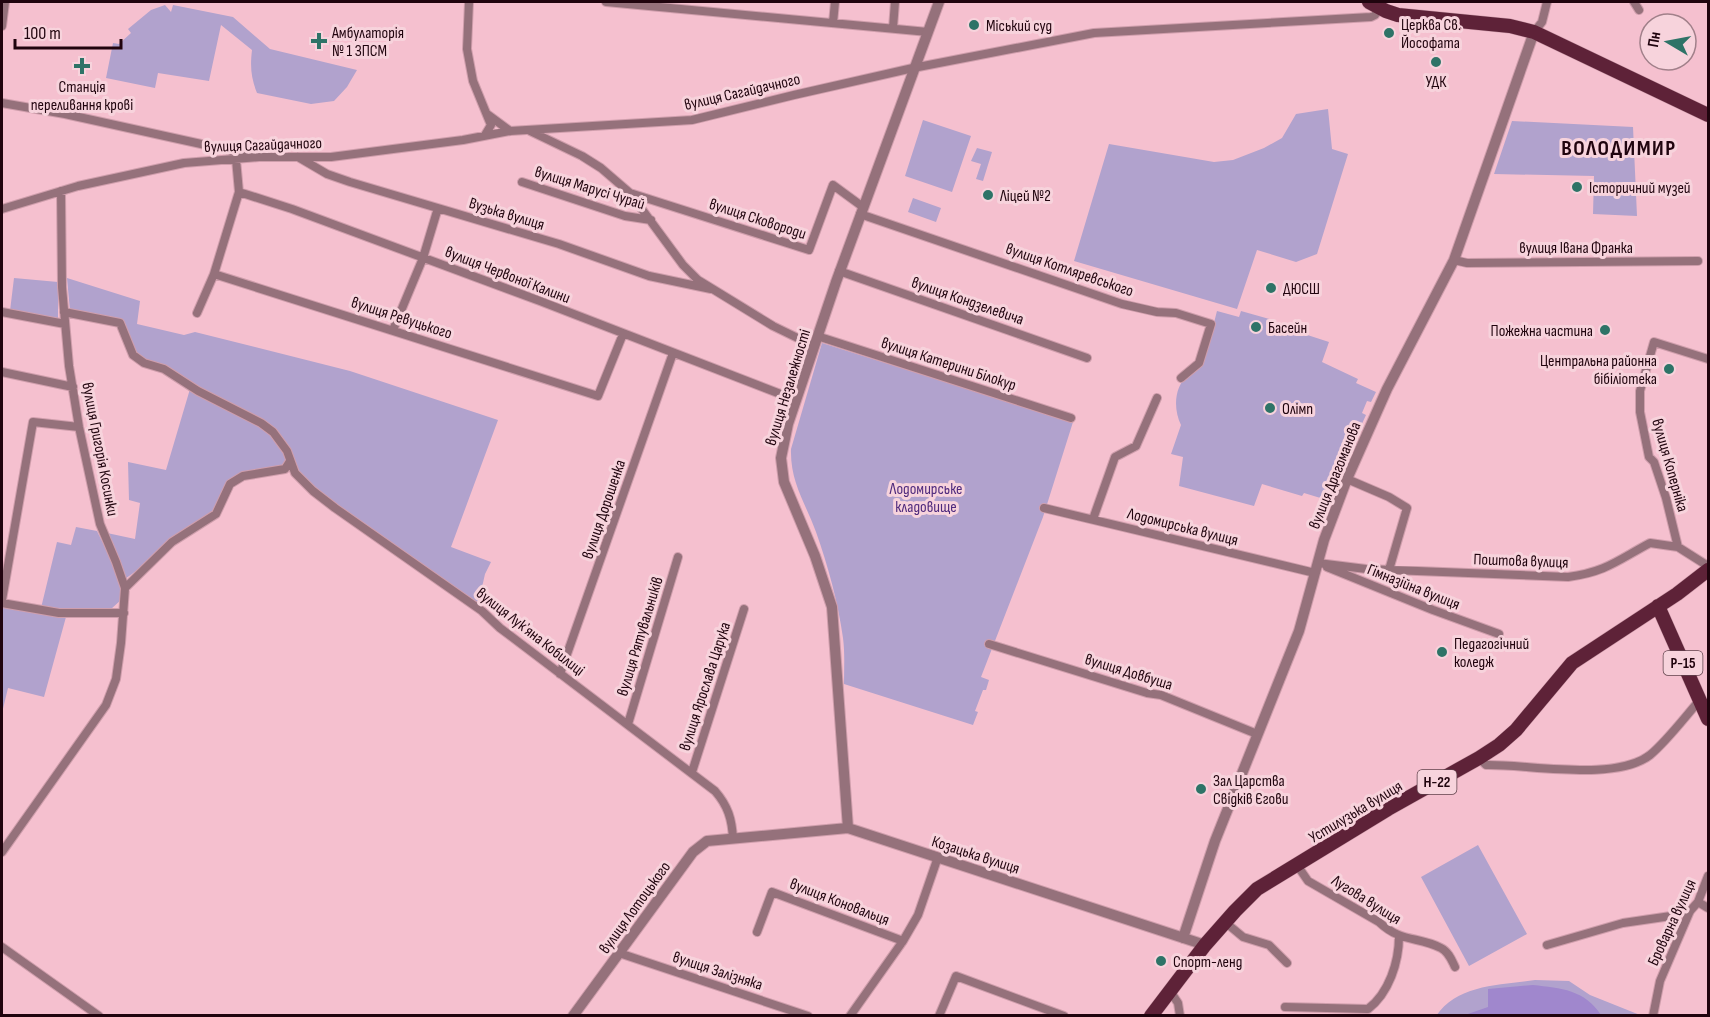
<svg xmlns="http://www.w3.org/2000/svg" width="1710" height="1017" font-family="'Sofia Sans Condensed',sans-serif">
<rect width="100%" height="100%" fill="#f5c0cf"/>
<path fill="#b1a2cd" d="M165 5 171 12 173 5 233 17 270 49 357 70 347 87 334 101 311 104 257 93C251 78 250 67 252 50L221 25 209 81 158 73 155 88 106 78 113 43 119 44 131 33 128 29 151 10Z
M1328 109 1332 149 1348 154 1317 254 1296 262 1257 250 1237 309 1074 261 1109 144 1214 162 1233 160 1264 148 1282 138 1296 114Z
M923 120 971 136 952 192 905 176Z
M1512 121 1633 127 1637 216 1593 214 1594 176 1494 174Z
M977 148 992 152 983 181 976 179 981 164 971 161Z
M913 198 941 208 936 222 908 212Z
M14 278 58 282V320L10 311Z
M67 278 140 301 137 324 184 335 195 332 350 371 498 420 451 547 491 562 485 574 478 605 320 494 287 462 284 467 230 484 215 514 125 579 107 533 135 539 140 503 129 500 128 462 166 470 190 389 134 354 121 322 70 311Z
M1217 311 1239 317 1241 311 1273 320 1272 326 1278 328V331L1292 330 1329 342 1322 362 1358 379 1356 383 1376 392 1371 402 1367 401 1362 413 1366 415 1327 500 1304 493 1302 496 1262 484 1254 506 1179 486 1183 457 1171 454 1181 425C1173 408 1174 387 1189 373 1192 370 1197 368 1200 365 1206 357 1214 322 1217 311Z
M822 343 1073 422 1043 517 981 677 989 680 986 690H983L975 711 978 712 973 725 844 684C844 669 845 653 843 638 838 602 828 566 816 532 805 502 790 482 791 449Z
M76 527 97 531C107 552 123 576 121 600L111 609 83 611 41 608 57 542 71 545Z
M2 606 66 617 44 697 8 688 2 713Z
M1478 845 1527 934 1469 966 1421 877Z
M1535 980 1569 981 1590 995 1640 1015 1436 1016C1458 984 1500 985 1535 980Z"/>
<path fill="#a087cd" d="M1533 985C1561 988 1585 990 1601 1015H1465L1488 1007V989Z"/>
<g fill="none" stroke-linecap="round" stroke-linejoin="round">
<defs>
<path id="minor" d="M469 2 467 49 473 81 491 125 485 135
M606 2 928 32
M1634 2 1639 10
M833 23 835 2
M2 26 5 2
M893 28 895 2
M1534 32 1542 22 1547 2
M2 103 65 114 251 155
M487 114 510 131
M530 131 582 156 601 168 630 193 683 265 698 280 773 326 814 346
M298 157 327 174 350 182 559 244 649 276 711 289
M236 159 239 192 292 209 540 301 796 400
M522 182 625 216 651 220
M239 192 214 274 598 396 623 334
M630 193 809 250 833 185 863 207
M2 209 78 186 184 163 259 157H331L463 140 510 131 692 120 794 95 913 68 1094 33 1371 17 1375 15 1379 8
M860 214 1122 304 1157 312 1176 313 1211 324 1199 363 1181 378
M1454 260 1467 263 1698 261
M839 271 1087 358
M2 312 65 324
M64 312 120 323 133 355 144 363 164 369 198 391 261 423 273 432 287 451 295 473 313 491 335 508 482 611 500 628 715 791C728 806 732 819 733 839
M197 313 214 274
M393 330 423 258 438 208
M817 336 1071 418
M2 372 73 387
M1347 479 1389 497 1407 508 1389 570
M1044 508 1315 573
M1093 519 1115 457 1136 446 1157 398
M1678 547 1666 498 1654 462 1649 457 1640 412V391L1654 342 1708 359
M1318 563 1366 569 1568 577C1606 572 1618 560 1650 543L1678 547 1708 566
M1327 567 1433 610 1499 634
M125 588 172 542 216 514 230 484 243 476 285 469 290 461
M2 600 33 422 79 427
M2 603 59 613H124
M989 644 1147 693 1161 695 1257 734
M560 674 673 353
M628 724 678 557
M1479 758 1486 765C1528 764 1616 782 1650 755 1666 742 1685 717 1699 701
M692 772 744 609
M2 852 106 705 116 679 121 643 125 588 116 562 100 524 79 427 69 366 62 287 61 191
M1297 865 1308 881 1379 922C1401 943 1418 936 1441 948 1449 952 1452 961 1455 967
M1698 902 1708 908
M1225 922 1243 937 1269 945 1287 963
M757 932 772 892 903 941
M1547 945 1623 923 1671 916 1690 911
M2 947 99 1016
M619 953 808 1016
M1170 991 1178 1003 1180 1016
M1285 1007 1368 1009C1389 993 1399 962 1399 936
M850 1016 903 941 918 915 938 857
M939 1016 956 976 1064 1016
M1653 1016 1660 981 1690 911 1698 902 1708 876"/>
<path id="tertiary" d="M848 828 832 607 815 556 784 482 781 458 788 424 836 282 939 2
M1183 938 1215 841 1299 631 1324 540 1347 479 1387 389 1454 260 1534 32
M573 1016 693 852 707 841 848 828 1205 945"/>
<path id="primary" d="M1369 2 1386 11 1398 15 1510 26 1534 32 1708 115
M1658 606 1708 719
M1151 1016 1205 945 1235 911 1257 889 1388 809 1479 758 1499 745 1516 730 1572 663 1677 594 1708 570"/>
</defs>
<use href="#minor" stroke="#cf9eac" stroke-width="10"/>
<use href="#tertiary" stroke="#cf9eac" stroke-width="12"/>
<use href="#primary" stroke="#cf9eac" stroke-width="15"/>
<use href="#minor" stroke="#95717b" stroke-width="8"/>
<use href="#tertiary" stroke="#95717b" stroke-width="10"/>
<use href="#primary" stroke="#5e2238" stroke-width="14"/>
</g>
<g fill="#2e7367" stroke="#f7d3dc" stroke-width="2">
<circle cx="974" cy="25" r="6"/>
<circle cx="1389" cy="33" r="6"/>
<path d="M316 32h6v6h6v6h-6v6h-6v-6h-6v-6h6z"/>
<circle cx="1436" cy="62" r="6"/>
<path d="M79 57h6v6h6v6h-6v6h-6v-6h-6v-6h6z"/>
<circle cx="1577" cy="187" r="6"/>
<circle cx="988" cy="195" r="6"/>
<circle cx="1271" cy="288" r="6"/>
<circle cx="1256" cy="327" r="6"/>
<circle cx="1605" cy="330" r="6"/>
<circle cx="1669" cy="369" r="6"/>
<circle cx="1270" cy="408" r="6"/>
<circle cx="1442" cy="652" r="6"/>
<circle cx="1201" cy="789" r="6"/>
<circle cx="1161" cy="961" r="6"/>
</g>
<g text-anchor="middle" stroke-width="6" stroke-linejoin="round" paint-order="stroke">
<g fill="#f7d3dc" stroke="#60424c" stroke-width="1.5">
<rect x="1663.5" y="651" width="39" height="24" rx="4.5"/>
<rect x="1417.5" y="770" width="39" height="24" rx="4.5"/>
</g>
<g font-size="15" font-weight="bold" fill="#20040e">
<text x="1683" y="668">Р-15</text>
<text x="1437" y="787">Н-22</text>
</g>
<g font-size="16" fill="#20040e" stroke="#f7d3dc" text-anchor="start">
<text x="1401" y="30">Церква Св.<tspan x="1401" dy="18">Йософата</tspan></text>
<text x="986" y="31">Міський суд</text>
<text x="332" y="38">Амбулаторія<tspan x="332" dy="18">№ 1 ЗПСМ</tspan></text>
<text x="1436" y="87" text-anchor="middle">УДК</text>
<text x="82" y="92" text-anchor="middle">Станція<tspan x="82" dy="18">переливання крові</tspan></text>
<text x="1589" y="193">Історичний музей</text>
<text x="1000" y="201">Ліцей №2</text>
<text x="1283" y="294">ДЮСШ</text>
<text x="1268" y="333">Басейн</text>
<text x="1593" y="336" text-anchor="end">Пожежна частина</text>
<text x="1657" y="366" text-anchor="end">Центральна районна<tspan x="1657" dy="18">бібіліотека</tspan></text>
<text x="1282" y="414">Олімп</text>
<text x="1454" y="649">Педагогічний<tspan x="1454" dy="18">коледж</tspan></text>
<text x="1213" y="786">Зал Царства<tspan x="1213" dy="18">Свідків Єгови</tspan></text>
<text x="1173" y="967">Спорт-ленд</text>
</g>
<g font-size="16" fill="#20040e" stroke="#f7d3dc">
<text transform="translate(742 91) rotate(-13)" y="6">вулиця Сагайдачного</text>
<text transform="translate(263 144) rotate(-2)" y="6">вулиця Сагайдачного</text>
<text transform="translate(590 187) rotate(17)" y="6">вулиця Марусі Чурай</text>
<text transform="translate(507 213) rotate(17)" y="6">Вузька вулиця</text>
<text transform="translate(758 218) rotate(18)" y="6">вулиця Сковороди</text>
<text x="1576" y="253">вулиця Івана Франка</text>
<text transform="translate(1070 269) rotate(19)" y="6">вулиця Котляревського</text>
<text transform="translate(508 274) rotate(21)" y="6">вулиця Червоної Калини</text>
<text transform="translate(968 300) rotate(19)" y="6">вулиця Кондзелевича</text>
<text transform="translate(402 317) rotate(18)" y="6">вулиця Ревуцького</text>
<text transform="translate(949 363) rotate(18)" y="6">вулиця Катерини Білокур</text>
<text transform="translate(787 387) rotate(-73)" y="6">вулиця Незалежності</text>
<text transform="translate(101 449) rotate(79)" y="6">вулиця Григорія Косинки</text>
<text transform="translate(1671 465) rotate(74)" y="6">вулиця Коперніка</text>
<text transform="translate(1334 475) rotate(-68)" y="6">вулиця Драгоманова</text>
<text transform="translate(603 509) rotate(-71)" y="6">вулиця Дорошенка</text>
<text transform="translate(1183 526) rotate(14)" y="6">Лодомирська вулиця</text>
<text transform="translate(1521 560) rotate(2)" y="6">Поштова вулиця</text>
<text transform="translate(1414 586) rotate(22)" y="6">Гімназійна вулиця</text>
<text transform="translate(531 631) rotate(38)" y="6">вулиця Лукʼяна Кобилиці</text>
<text transform="translate(639 636) rotate(-73)" y="6">вулиця Рятувальників</text>
<text transform="translate(1129 671) rotate(17)" y="6">вулиця Довбуша</text>
<text transform="translate(704 686) rotate(-72)" y="6">вулиця Ярослава Царука</text>
<text transform="translate(1355 811) rotate(-31)" y="6">Устилузька вулиця</text>
<text transform="translate(976 854) rotate(18)" y="6">Козацька вулиця</text>
<text transform="translate(1367 899) rotate(32)" y="6">Лугова вулиця</text>
<text transform="translate(840 901) rotate(21)" y="6">вулиця Коновальця</text>
<text transform="translate(634 907) rotate(-54)" y="6">вулиця Лотоцького</text>
<text transform="translate(1671 922) rotate(-65)" y="6">Броварна вулиця</text>
<text transform="translate(718 970) rotate(18)" y="6">вулиця Залізняка</text>
</g>
<g font-size="16" fill="#4f2a7d" stroke="#f7d3dc">
<text x="926" y="494">Лодомирське<tspan x="926" dy="18">кладовище</tspan></text>
</g>
<g font-size="22" font-weight="bold" letter-spacing="1.5" fill="#20040e" stroke="#f7d3dc">
<text x="1619" y="155">ВОЛОДИМИР</text>
</g>
</g>
<rect width="1710" height="1017" fill="none" stroke="#20040e" stroke-width="6"/>
<g transform="translate(1668 42) rotate(280)"><circle r="28" fill="#f7d3dc" stroke="#a1808a" stroke-width="1.5"/>
<path d="M0-4.5L10 22L0 15L-10 22Z" fill="#2e7367"/>
<text y="-9" font-size="16" font-weight="bold" text-anchor="middle" fill="#20040e">Пн</text>
</g>
<path d="M15 39v9h106v-9" fill="none" stroke="#20040e" stroke-width="3"/>
<text x="24" y="39" font-size="18" fill="#20040e" stroke="#f7d3dc" stroke-width="4.5" paint-order="stroke">100 m</text>
</svg>
